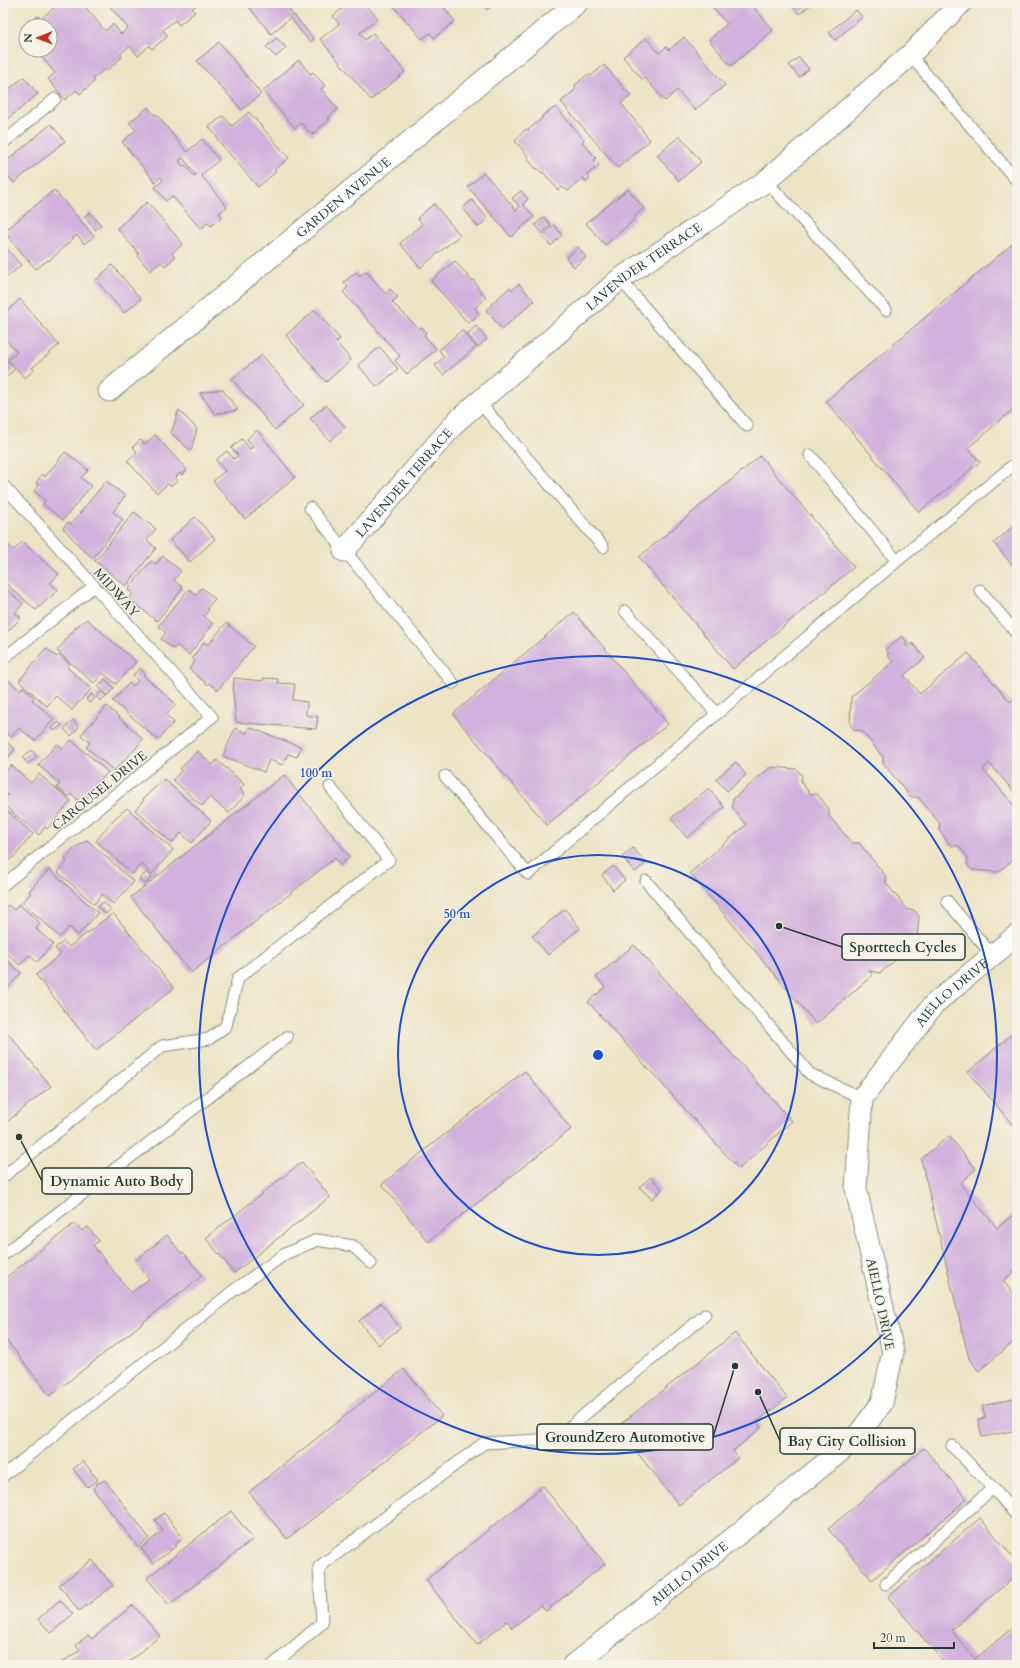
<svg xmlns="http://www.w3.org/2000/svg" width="1020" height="1668" font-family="Cardo,serif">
<rect width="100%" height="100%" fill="#f7f3e8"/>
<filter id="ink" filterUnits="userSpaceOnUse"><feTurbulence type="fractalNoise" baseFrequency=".025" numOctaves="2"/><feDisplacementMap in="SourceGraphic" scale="8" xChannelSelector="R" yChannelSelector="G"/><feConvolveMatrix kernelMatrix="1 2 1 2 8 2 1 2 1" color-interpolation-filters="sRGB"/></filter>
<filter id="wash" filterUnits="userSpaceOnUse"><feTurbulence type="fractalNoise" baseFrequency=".012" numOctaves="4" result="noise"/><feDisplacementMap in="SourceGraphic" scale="16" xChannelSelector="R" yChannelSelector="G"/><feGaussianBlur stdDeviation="0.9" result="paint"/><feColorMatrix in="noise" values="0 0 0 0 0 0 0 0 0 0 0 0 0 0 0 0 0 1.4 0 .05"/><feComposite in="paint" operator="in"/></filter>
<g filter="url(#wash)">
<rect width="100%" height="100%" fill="#ede4c6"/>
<g id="blocks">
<path fill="#d3b0dd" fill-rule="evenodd" d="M55 3H78L79 5 82 3 105 31 113 24 121 34 128 28 107 3H199L192 9 195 12 179 25 175 20 163 30 168 36 152 49 149 46 138 56 130 46 120 54 122 57 107 71 105 69 93 79 95 81 80 94 76 90 65 100 48 79 55 73 36 50H50V26H26L38 16 41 19 56 6 54 4Z
M248 3H284L292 13 290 14 292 16 294 15 314 39 310 42 290 18 271 34 248 6 249 4Z
M349 3H364L378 18 360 33 365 40 373 33 405 72 371 100 320 39 339 24 333 16Z
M391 3H440L455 21 434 38 430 33 422 39Z
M482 3H496L487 10Z
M709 3H750L773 30 731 66 709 40 727 24Z
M790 3H813L799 14Z
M856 10 862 17 835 40 829 32Z
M684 37 725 85 695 110 677 90 665 101 645 78 643 80 623 57 646 38 659 53 666 47 669 50Z
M277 38 286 48 276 57 266 47Z
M219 42 261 94 242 110 197 61Z
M799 57 809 69 799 77 789 65Z
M299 60 310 74 313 72 325 86 321 89 338 109 328 118 330 119 312 135 301 123 295 128 263 91Z
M604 65 631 96 621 103 650 140 618 168 561 102 576 89 574 86 588 74 591 76Z
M24 77 38 94 3 123V94Z
M148 107 154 115 156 114 187 152 202 139 219 160 201 175 227 207 219 213 222 217 211 226 208 222 201 229 172 196 166 201 155 187 163 180 161 177 155 182 122 142 136 130 129 123ZM183 158 196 175 194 176 185 165 183 166 179 161Z
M556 107 584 140 582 142 596 158 594 160 599 165 587 175 590 179 586 182 583 178 568 191 562 187 558 190 543 172 542 173 537 168H535L528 159V156L515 141 526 129 528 130 542 118 543 115Z
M249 112 289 158 274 170 276 172 258 187 217 139 218 138 209 127 223 116 232 126Z
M51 124 65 141 14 183 3 170V164Z
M680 136 701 162 679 181 657 155Z
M484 173 516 210 520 207 512 198 521 191 528 199 523 204 534 217 511 237 468 187Z
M628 189 644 208 634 217 635 219 605 245 586 223Z
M54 190 94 236 84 244 77 235 49 261 48 260 36 269 4 232Z
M472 200 488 219 478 227 463 208Z
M147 202 183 244 172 253 175 257 165 266 161 262 150 271 138 256 139 254 117 228Z
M434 204 460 235 420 268 400 243 422 224 417 218Z
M90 212 101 225 95 230 84 217Z
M544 217 551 225 541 234 539 232 541 231 535 225Z
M554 225 562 235 551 246 542 236Z
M1017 240V406L968 448 980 462 919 512 826 401Z
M3 244 21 265 3 281Z
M578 247 586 257 574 267 566 258Z
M455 261 472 281 473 280 478 286 477 287 486 298 475 308 479 314 468 323 431 281Z
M112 265 141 299 124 313 96 280Z
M366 271 386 294 390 289 398 297 392 302 419 329 422 327 426 333 424 335 436 349 407 374 395 361 400 356 343 292 348 287 344 282 356 272 360 276Z
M519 284 534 301 502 329 486 310 492 305 491 304 510 287 512 290Z
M20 299 59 345 32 368 34 370 25 378 8 360 17 352 3 337V315Z
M315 310 340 339 336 342 351 360 326 382 286 335Z
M476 326 487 339 478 347 467 334Z
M462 330 476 347 443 375 435 365 444 357 439 350Z
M380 347 398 369 377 387 358 365Z
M262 355 304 405 275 430 232 379Z
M3 356 15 369 3 380Z
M222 389 238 410 215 414 200 393Z
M326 405 345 427 330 441 310 418Z
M179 410 197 429 191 451 171 433Z
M257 430 295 477 245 519 213 481 225 471 216 460 227 451 234 459 238 455 231 448 242 439 250 449 253 447 247 439Z
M155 435 187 470 182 475 180 473 175 478 177 481 171 486 168 484 157 493 127 461 137 452 133 447 140 440 145 444Z
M65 452 88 470 81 478 91 486 63 520 43 504 45 500 34 491 39 485 36 483 42 474 45 477Z
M760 456 854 567 733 669 639 557Z
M106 481 125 496 113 512 123 520 93 558 82 549 63 528 68 522 71 524Z
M134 512 156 529 147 540 156 548 126 586 95 561Z
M195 517 215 539 190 562 170 540Z
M1017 523V571L994 543Z
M5 542 14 550 22 542 59 574 50 583 58 590 36 610 3 581V545Z
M163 556 181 571 174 580 183 588 157 621 129 599 133 593 128 590 151 561 156 564Z
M3 586 23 604 15 613 21 618 3 636Z
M202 588 215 599 207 608 209 610 204 616 213 624 189 655 177 645 174 649 161 639 166 633 158 626 189 589 196 595Z
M574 612 668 724 547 825 453 714Z
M87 619 136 662 116 684 103 673 94 683 57 651 76 627Z
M226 623 254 646 218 690 209 683 208 685 189 669 195 661 192 658 204 642 208 645Z
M902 636 908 643 905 645 907 647 912 643 925 658 904 675 920 694 968 653 1010 702 1017 696V793L1016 794 989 763 983 769 1017 809V856L998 872 972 870 967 864 968 858 959 846H951L939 830 940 824 918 797H911L883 763V757L862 731 854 730 850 724 851 697 893 662 887 655 889 654 885 650Z
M46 648 57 657 59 655 70 664 67 667 91 689 72 710 56 696 47 706 19 681Z
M140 668 145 674 144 676 176 704 166 715 174 722 158 740 113 701 129 683 133 686 138 681 133 675Z
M234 678 263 681V678L278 679V683L295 684 293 700 307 702 306 715 318 717 316 729 236 722 233 692Z
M105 679 114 688 107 696 98 686Z
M8 680 20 690 23 687 34 697 32 700 54 719 35 741 19 728 11 737 3 730V686Z
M102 691 106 696 100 701 96 696Z
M92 694 95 698 89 703 86 699Z
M107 706 143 739 137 747 114 771 86 747 90 743 81 735Z
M73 720 79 727 71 736 64 729Z
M59 722 62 725 54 731 52 728Z
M249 727 301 747 297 757 288 754 283 765 269 760 264 772 223 756 235 728 247 733Z
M3 739 15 749 3 763Z
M71 740 108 772 80 802 71 794 68 797 57 787 60 784 38 765 57 744 63 749Z
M32 750 37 757 28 764 22 757Z
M197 751 213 765 217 760 244 784 240 789 245 795 229 813 210 797 202 806 173 780 182 770 180 769Z
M736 762 746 775 727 791 716 779Z
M11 765 31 783 39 774 71 801 47 829 45 827 39 835 3 804V801L8 795 3 791V775Z
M771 767 796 769 802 775 801 782 810 794H817L829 809V816L852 843H859L886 876V883L908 910H914L919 916 917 942 880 973 869 971 873 975 816 1024 690 873 746 825 732 807 733 799Z
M284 775 350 857 340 865 335 858 191 973 131 897Z
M164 779 211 821 192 843 181 833 172 843 135 810 144 800 143 799Z
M709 788 724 807 687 838 671 818Z
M3 807 33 834 15 856 3 864Z
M127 808 173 850 152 874 141 864 133 874 96 841 114 819Z
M87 840 134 882 113 904 102 894 94 904 58 872 67 862 65 860 74 849Z
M633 848 646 863 635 872 622 857Z
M613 866 625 880 613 890 602 875Z
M49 869 98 913 78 935 69 927 60 937 22 902 31 893 29 891Z
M147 872 152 877 145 884 139 879Z
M103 902 111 909 106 914 98 907Z
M19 904 40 923 36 929 53 944 37 962 29 955 20 965 3 950V910L8 905 14 910Z
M565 909 580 928 548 955 532 936Z
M113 913 174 988 96 1050 36 975 61 954 55 948 64 941 69 947Z
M634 945 792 1121 739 1169 588 1002 605 987 596 977Z
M3 956 21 973 3 993Z
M3 1027 51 1086 3 1125Z
M1017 1030V1130L968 1072Z
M525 1071 571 1129 428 1242 382 1184Z
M949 1136 976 1169 960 1183 997 1228 1014 1214 1017 1217V1269L1003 1281 1017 1298V1339L979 1371 969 1359 921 1159Z
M302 1162 330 1197 234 1273 206 1238Z
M651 1177 662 1189 652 1199 639 1187Z
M75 1223 82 1231 88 1227 99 1241 93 1245 131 1293 149 1279 135 1261 167 1235 181 1253 183 1252 202 1276 50 1396 3 1336V1280Z
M381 1303 400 1328 378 1345 359 1321Z
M735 1333 787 1398 757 1422 761 1428 733 1451 738 1458 679 1505 617 1427Z
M404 1369 442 1416 287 1539 249 1492Z
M1017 1398V1430L982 1437 978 1419 985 1418 982 1406Z
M924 1448 967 1499 872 1580 828 1529Z
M1017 1454V1467H1015L1013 1455Z
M83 1461 98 1480 87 1487 73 1469Z
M105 1480 149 1538 138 1547 93 1489 97 1485 96 1484Z
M543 1486 605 1564 546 1611 541 1605 512 1628 507 1621 477 1645 426 1580Z
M231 1511 253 1539 169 1605 147 1578Z
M164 1513 183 1538 174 1545 176 1546 153 1564 141 1548 163 1531 155 1520Z
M980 1518 1017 1562V1575L951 1630 975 1659 1017 1624V1665H946L888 1597Z
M92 1560 113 1586 79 1611 59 1585Z
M60 1600 73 1614 51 1633 38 1619Z
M133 1605 160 1636 125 1665H63L61 1663 80 1650 76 1645 88 1635 92 1639Z"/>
</g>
</g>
<g filter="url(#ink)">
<use href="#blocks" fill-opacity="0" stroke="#86907d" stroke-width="1"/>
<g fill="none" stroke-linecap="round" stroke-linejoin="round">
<defs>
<path id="lane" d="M910 55 1017 181
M3 143 55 99
M766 181 886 310
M620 279 747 426
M479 402 603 547
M810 455 897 561
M3 485 212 717 3 885
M310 508 453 683
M980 590 1017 634
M625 611 717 714
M3 659 93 587
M445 776 528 874 897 561 1017 462
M646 881 810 1074 862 1098
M947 901 992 955
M3 1177 162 1046 209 1039 226 1026 238 978 389 860 330 787
M3 1255 287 1037
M952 1446 993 1488 1017 1516
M3 1476 233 1291 285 1254 317 1240 353 1246 371 1263
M886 1584 993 1488
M273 1665 322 1623 319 1567 484 1443 555 1439 705 1315"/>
<g id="street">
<path id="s1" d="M109 391 577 3"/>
<path id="s2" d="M344 551 457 421 620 279 766 181 910 55 961 3"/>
<path id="s3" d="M573 1665 747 1527 854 1440 882 1403 893 1352 856 1189 862 1098 934 1004 1017 935"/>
</g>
</defs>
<use href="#lane" stroke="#86907d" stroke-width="13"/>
<use href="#street" stroke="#86907d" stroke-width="23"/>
<use href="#lane" stroke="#fff" stroke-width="11"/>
<use href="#street" stroke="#fff" stroke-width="21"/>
</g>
</g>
<g fill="none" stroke="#1d4ed8" stroke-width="2">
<circle cx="598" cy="1055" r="200"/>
<circle cx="598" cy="1055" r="399"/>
</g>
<g text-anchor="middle" stroke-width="3" stroke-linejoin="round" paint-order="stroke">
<g font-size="13" fill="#1f3d34" stroke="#f7f3e8">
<text dy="5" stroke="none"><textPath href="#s1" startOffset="304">GARDEN AVENUE</textPath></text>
<text dy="5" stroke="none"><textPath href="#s2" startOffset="415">LAVENDER TERRACE</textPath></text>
<text dy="5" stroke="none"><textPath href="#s2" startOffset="91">LAVENDER TERRACE</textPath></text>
<text transform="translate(117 592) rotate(48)" y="5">MIDWAY</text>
<text transform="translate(99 790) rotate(-39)" y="5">CAROUSEL DRIVE</text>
<text dy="5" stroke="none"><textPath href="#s3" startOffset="856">AIELLO DRIVE</textPath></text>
<text transform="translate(881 1304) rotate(78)" y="5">AIELLO DRIVE</text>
<text dy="5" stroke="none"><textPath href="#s3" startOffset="148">AIELLO DRIVE</textPath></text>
</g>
</g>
<circle cx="598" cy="1055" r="6" fill="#1d4ed8" stroke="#f7f3e8" stroke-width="2"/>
<g font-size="12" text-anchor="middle" font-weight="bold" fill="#1d4ed8" stroke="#f7f3e8" stroke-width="3" stroke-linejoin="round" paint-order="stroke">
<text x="316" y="777">100 m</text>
<text x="457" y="918">50 m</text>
</g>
<path fill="none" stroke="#1f3d34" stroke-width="1.5" d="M779 926L842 947M19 1137L42 1181M735 1366L713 1437M758 1392L780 1441"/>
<g fill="#1f3d34" stroke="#f7f3e8" stroke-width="1.5">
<circle cx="779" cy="926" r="4"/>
<circle cx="19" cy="1137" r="4"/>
<circle cx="735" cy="1366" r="4"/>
<circle cx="758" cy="1392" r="4"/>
</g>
<g fill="#f7f3e8" stroke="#1f3d34" stroke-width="1.5">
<rect x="842" y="934" width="123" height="26" rx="4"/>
<rect x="42" y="1168" width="150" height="26" rx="4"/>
<rect x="537" y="1424" width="176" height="26" rx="4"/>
<rect x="780" y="1428" width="135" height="26" rx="4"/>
</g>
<g font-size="14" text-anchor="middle" font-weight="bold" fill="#1f3d34">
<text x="903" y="952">Sporttech Cycles</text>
<text x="117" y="1186">Dynamic Auto Body</text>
<text x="625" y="1442">GroundZero Automotive</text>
<text x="847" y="1446">Bay City Collision</text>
</g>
<rect width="1020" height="1668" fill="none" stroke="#f7f3e8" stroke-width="16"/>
<g transform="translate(38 38) rotate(269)"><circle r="19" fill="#f7f3e8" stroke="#a1aaa0"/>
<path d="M0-3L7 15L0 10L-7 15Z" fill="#c8321e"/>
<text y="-6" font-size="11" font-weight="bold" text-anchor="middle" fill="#1f3d34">N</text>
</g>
<path d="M874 1642v6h80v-6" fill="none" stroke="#1f3d34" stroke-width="2"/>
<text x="880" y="1642" font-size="12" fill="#1f3d34" stroke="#f7f3e8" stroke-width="3" paint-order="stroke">20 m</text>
</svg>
